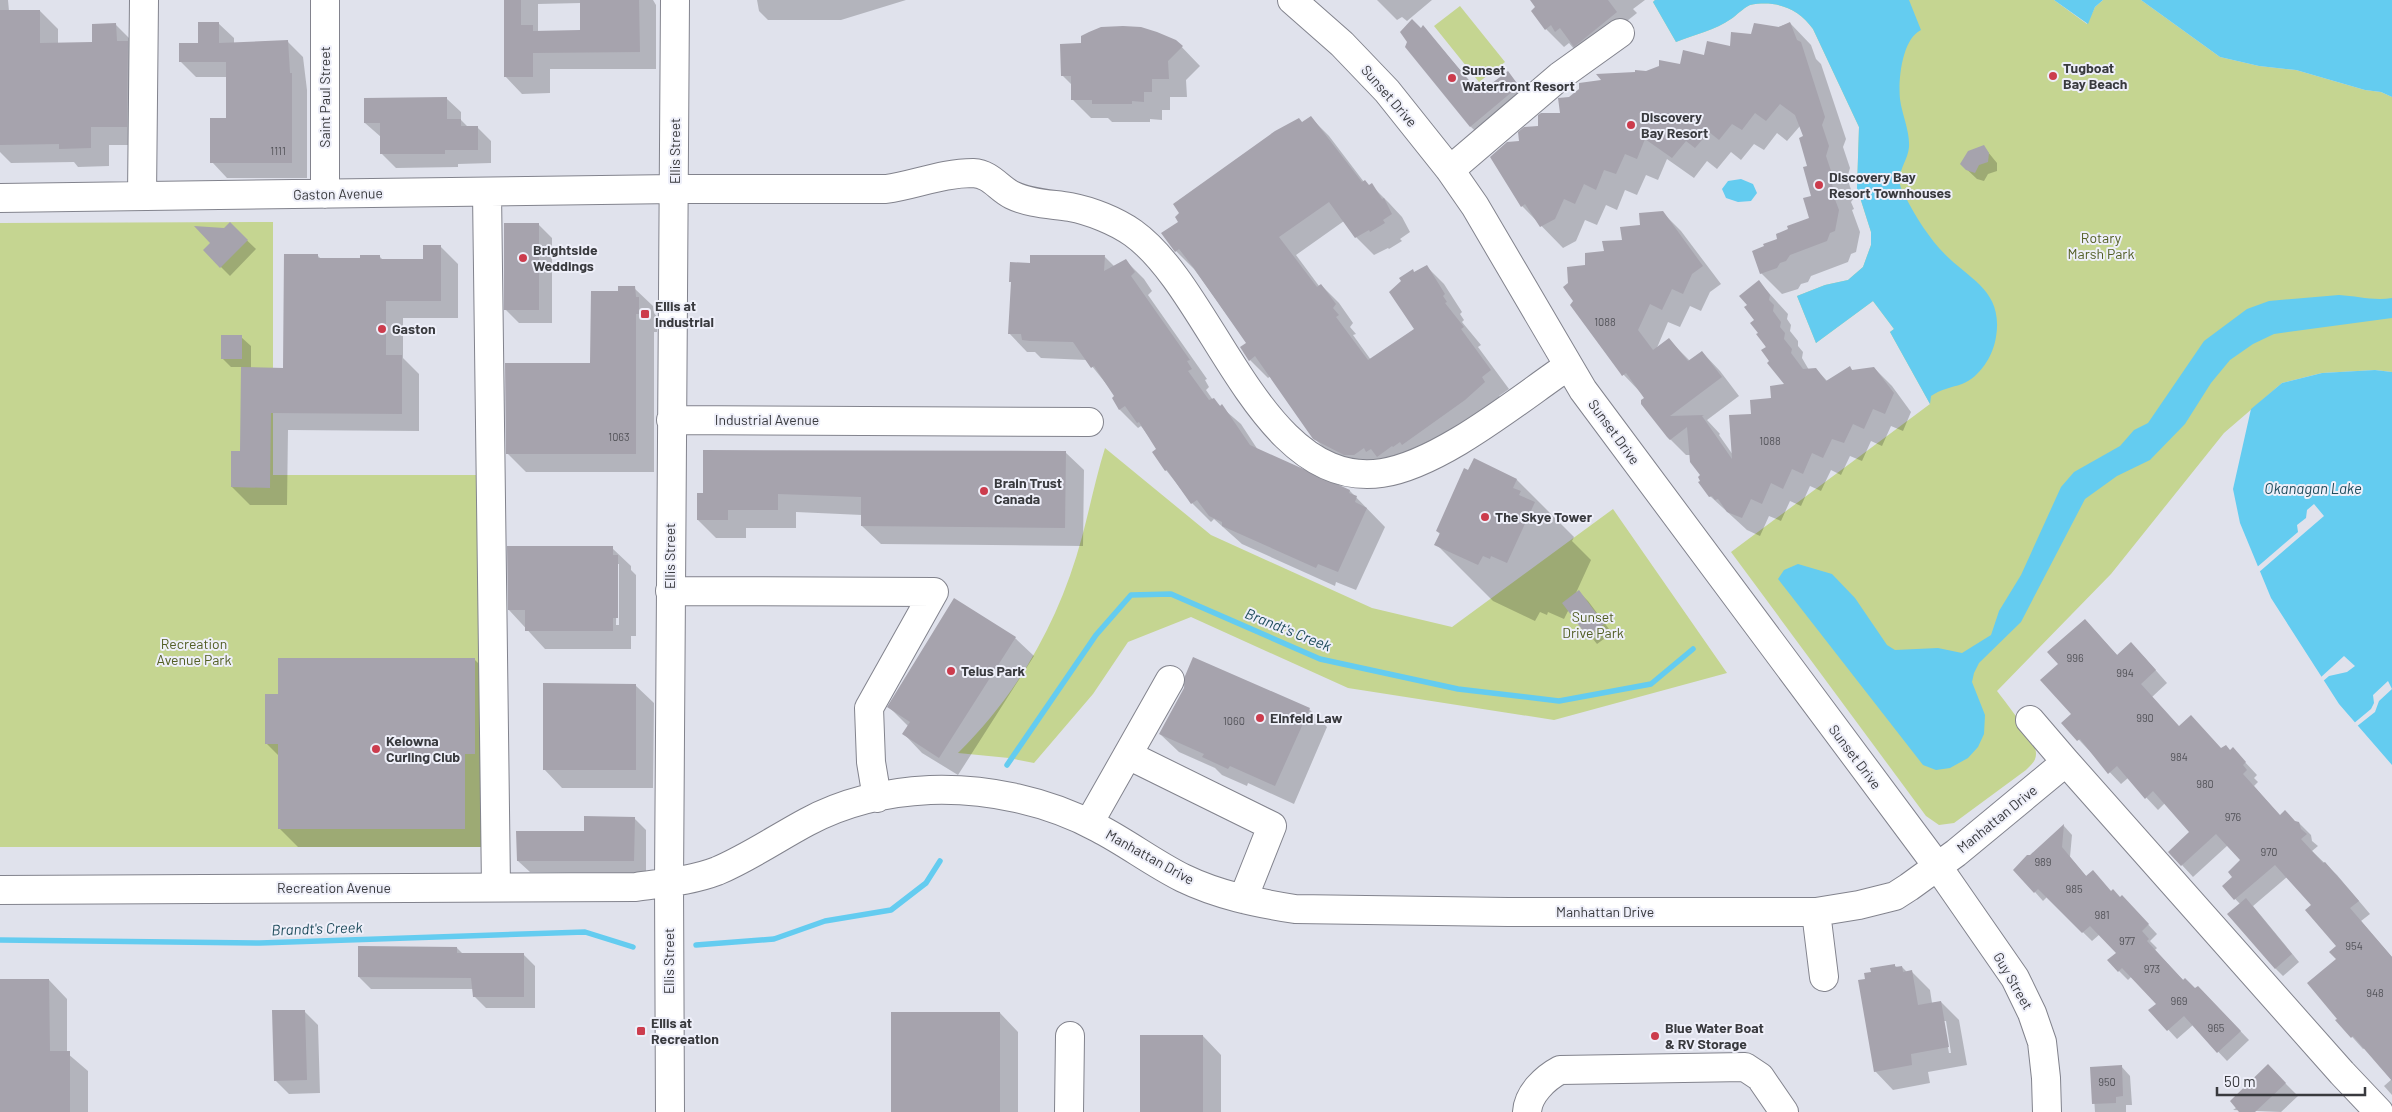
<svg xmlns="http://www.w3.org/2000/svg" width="2392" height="1112" font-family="Barlow,sans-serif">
<rect width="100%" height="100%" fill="#e0e2ec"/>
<path fill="#c5d591" d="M1655 0H2054L2087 24 2095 7 2103 0H2141L2220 57 2259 66 2296 70 2365 90 2381 92 2392 97V372L2375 370 2322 373 2282 383 2224 433 2111 574 1997 691C2006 703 2037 741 2036 754 2036 761 2031 765 2026 770L1954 823 1939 825 1926 816 1731 552 1930 404 1890 332 1894 329 1873 301 1816 343 1797 296 1825 285 1848 280 1863 267 1871 245V232L1857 188 1859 127 1813 29C1798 8 1776 0 1750 5 1742 9 1737 15 1731 19 1716 30 1693 35 1676 42L1653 2Z
M1460 6 1505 62 1479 82 1434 26Z
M273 222V475H485V847H0V223Z
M1105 448 1211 535 1372 608 1452 627 1613 509 1727 673 1554 720 1348 688 1191 617 1128 642 1093 694 1034 763 1009 758 958 753C1019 693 1060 619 1082 537 1090 507 1096 477 1105 448Z"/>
<path fill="#64ccf0" d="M1655 0H1909L1921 30C1902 39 1898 80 1900 99 1902 115 1910 131 1909 147 1908 162 1894 174 1902 190 1911 209 1925 232 1939 248 1966 279 2004 288 1996 337 1993 356 1980 377 1962 384 1950 388 1941 389 1931 396L1930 404 1890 332 1894 329 1873 301 1816 343 1797 296 1825 285 1848 280 1863 267 1871 245V232L1857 188 1859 127 1813 29C1798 8 1776 0 1750 5 1742 9 1737 15 1731 19 1716 30 1693 35 1676 42L1653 2Z
M2054 0H2103L2095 7 2088 24Z
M2141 0H2392V97L2381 92 2365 90 2296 70 2259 66 2220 57Z
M1741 179 1753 184 1757 193 1751 201 1738 202 1726 198 1722 189 1728 181Z
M2339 295C2357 296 2374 301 2392 298V318L2274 334 2253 344 2230 360 2211 383 2185 424 2150 460 2117 476 2085 499 2021 622 1979 663 1974 673 1972 682 1985 715 1984 734 1978 747 1968 758 1950 768 1936 770 1923 765 1778 579 1784 570 1798 564 1832 574 1855 598 1887 645 1895 650 1938 648 1962 653 1991 635 1999 611 2021 575 2061 487 2074 472 2120 446 2134 430 2148 423 2204 341 2247 309 2269 301Z
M2375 370 2392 372V765L2339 704 2271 598 2240 523 2233 489 2251 409 2282 383 2322 373Z"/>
<path fill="#e0e2ec" d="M2314 504 2324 516 2258 573 2256 568 2298 532 2297 525 2306 518 2307 510Z
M2344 656 2355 666 2347 672 2329 676 2322 682 2320 678Z
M2388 681 2392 689 2379 701 2375 712 2356 727 2353 724 2371 709 2374 703 2373 695Z"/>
<path fill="#0003" fill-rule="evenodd" d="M0 0H8L9 11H40L58 29V44L93 43 116 25 134 43 145 145H109V166L78 167 74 162 11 163 0 152Z
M505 0H653L656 5V69H550V93L522 94 505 76ZM581 3V31L538 32V4Z
M757 0H906L841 20H768L759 11Z
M1377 0H1432L1407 21 1402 17 1397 20Z
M1531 0H1645L1633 9 1637 13 1627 21 1634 30 1593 64 1576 47 1574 49 1569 43 1564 47 1546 29 1537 7Z
M218 23 234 38V44L288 42 303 57 307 90V178H227L212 162 228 119V77H196L180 61Z
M1790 23 1811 45 1816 59 1821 64 1846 139 1843 147 1850 168 1847 178 1854 198 1851 202 1854 209 1852 210 1860 232 1856 252 1851 254 1848 262 1811 276 1808 282 1801 284 1798 289 1782 294 1761 273 1779 239 1811 218 1812 196 1805 137 1800 126 1787 141 1777 133 1764 150 1754 144 1741 160 1731 152 1717 169 1707 161 1694 178 1667 159 1658 180 1646 175 1637 195 1625 190 1617 210 1606 205 1597 225 1585 220 1576 241 1563 248 1522 206 1520 142 1561 114 1570 99 1646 72 1681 65 1731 47 1752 36Z
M1423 27 1481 94 1508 73 1532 101 1485 140 1471 127 1407 46Z
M1176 41 1200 66 1186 80 1187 97H1170V110H1162V120L1150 119V122H1112L1108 118H1091L1072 99V85L1062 75Z
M447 99 461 112V120L468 127H477L491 141V163L458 164V167L396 168 382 154 381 137 365 123Z
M1311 118 1329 136 1364 182 1369 186 1371 185 1389 203 1402 217 1410 232 1400 239 1402 241 1389 249 1388 248 1374 255 1356 237 1344 221 1296 255 1319 286 1321 285 1339 303 1353 323 1350 327 1356 334 1353 335 1371 360 1415 329 1414 273 1426 266 1444 284 1462 312 1460 314 1464 320 1462 322 1481 345 1478 347 1509 389 1499 396 1502 400 1483 418 1372 473 1333 457 1314 438 1271 376 1268 378 1250 360 1242 347 1248 344 1194 269 1176 251 1179 223Z
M1983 146 1997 163V171L1988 174 1984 181 1977 179 1961 164Z
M1662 212 1681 231 1721 284 1710 292 1701 311 1690 306 1680 327 1668 322 1656 350 1669 340 1690 361 1702 352 1720 371 1739 396 1707 420 1720 434 1719 435 1733 455 1752 416 1786 385 1771 361 1756 320 1759 282 1788 314 1787 319 1791 325 1790 331 1798 341V346L1803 352 1802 358 1809 370 1816 369 1828 382 1850 368 1853 371 1874 368 1892 386 1911 412 1903 431 1891 426 1882 446 1871 441 1862 461 1850 456 1841 475 1831 470 1821 491 1810 486 1801 506 1790 501 1781 521 1769 516 1760 536 1747 530 1710 496 1691 455H1686L1668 437 1646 398 1621 372 1575 301 1587 266Z
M230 224 256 249 230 276 204 250Z
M538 224 552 238V323H519L505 309Z
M440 246 458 264V318H403V358L419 374V431L288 430 287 505H250L232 487 241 452 242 367H231L222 358 241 337 251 346V369H284L318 256 322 260H362L379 256 383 260H424Z
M1105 257 1115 267 1126 261 1144 279 1152 291 1148 295 1207 379 1205 380 1209 387 1206 390 1213 400 1241 424 1258 450 1350 491 1385 527 1356 590 1336 582 1335 586 1242 544 1214 519 1211 522 1192 503 1166 470 1158 449 1141 426 1138 428 1120 410 1113 398 1116 396 1087 360 1041 358 1035 352H1027L1009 333 1012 283 1010 281 1031 264Z
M634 288 653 306 654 313 657 317V332H654V472H526L507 453 592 364 619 292Z
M1065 452 1084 470 1083 546 881 544 862 526V515L796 512V528H746V538H716L698 520 704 494Z
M1474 460 1517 480 1574 537 1572 541 1591 560 1575 595 1579 592 1588 601 1612 633 1597 644 1569 609 1564 619 1548 612 1547 615 1540 612 1535 621 1493 601 1436 544 1440 534 1437 531Z
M612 548 631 566V570L636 575V636H631V649H545L509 610ZM617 564H619V625H616Z
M2085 620 2118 656H2143L2167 683 2152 697 2179 727 2222 750 2231 751 2244 761 2257 775 2254 778 2258 782 2254 786 2280 816 2299 823 2311 835 2312 841 2318 846 2312 851 2337 875 2370 914 2361 921 2392 957V1095L2384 1086 2392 1079 2365 1048 2363 1049 2337 1020 2339 1019 2337 946 2313 905 2287 877 2253 906 2299 962 2283 976 2276 969 2241 905 2223 886 2234 877 2242 860 2228 845 2193 877 2182 865 2191 832 2165 803 2158 810 2128 778 2121 784 2063 723 2073 714 2059 664Z
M1015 638 1034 656 958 775 922 753 904 734 909 727 889 707Z
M475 660 493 678 483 847H298L279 828V756L266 743 279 695Z
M635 685 654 703 653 788H562L544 769Z
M1309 709 1327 727 1294 804 1248 783 1247 786 1222 775 1215 768 1179 752 1160 734Z
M634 818 646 830V873L530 872 518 861 585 832Z
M2064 826 2072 835 2070 857 2087 877 2131 906 2157 934 2150 941 2157 948 2155 950 2184 981 2195 989 2198 987 2249 1040 2227 1061 2193 1025 2177 1039 2150 1010 2157 1004 2132 976 2128 980 2109 961 2117 953 2100 934 2092 941 2047 897 2043 901 2035 892 2031 857Z
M457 948 463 954H523L535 966V1008H486L474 996 473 989H371L359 977Z
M1894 965 1898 968 1902 967 1907 972 1911 971 1930 990 1932 1003 1941 1002 1959 1020 1967 1065 1928 1072 1930 1083 1893 1090 1875 1071 1866 980ZM1943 1021H1946L1951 1053H1949Z
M0 980H49L67 999V1053L88 1071V1112H0Z
M304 1011 318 1025 320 1093 289 1094 275 1080Z
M1000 1013 1018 1032V1112H893Z
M1203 1036 1221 1055V1112H1141Z
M2121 1066 2130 1076 2132 1105H2126V1112H2095L2092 1068Z
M2280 1078 2298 1096 2281 1112 2233 1110Z"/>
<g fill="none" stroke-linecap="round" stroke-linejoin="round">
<path stroke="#64ccf0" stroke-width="5.5" d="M1007 765 1096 635 1131 595 1171 594 1320 659 1458 689 1559 701 1651 684 1693 649
M0 940 260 943 585 932 633 947
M696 945 774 939 825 921 891 910 926 883 940 861"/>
</g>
<path fill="#a6a3ad" d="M504 0H521V25H533V31L580 30V0H639L640 52 533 53V77H504Z
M1530 0H1608L1617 12 1574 47 1560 28 1555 32 1551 25 1545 30 1531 11 1535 7Z
M0 10H40V43L92 42V24L116 23 117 41H128L127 127H91V148L59 149V144L0 145Z
M1412 19 1421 28 1423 25 1479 93 1508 71 1519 86 1470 127 1405 47 1407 42 1400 32Z
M198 22H219V43L288 40 290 73H292V163H210V118H226V62H179V43H198Z
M1790 22 1797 40 1801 42 1825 117 1822 125 1829 146 1826 156 1833 177 1831 180 1833 188 1831 189 1839 210 1835 231 1830 233 1827 241 1790 255 1786 261 1780 263 1777 268 1760 274 1752 251 1764 246 1763 244 1777 239 1776 234 1788 229 1787 226 1809 218 1803 198 1811 196 1803 167 1807 166 1799 138 1803 136 1795 115 1780 104 1766 121 1755 113 1742 130 1732 124 1719 140 1709 132 1695 148 1686 141 1672 158 1645 139 1637 159 1625 154 1616 174 1604 170 1596 190 1584 184 1575 204 1564 199 1555 219 1540 227 1525 204 1521 207 1490 157 1507 142 1519 141 1518 132 1524 127 1538 126V115L1541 113H1560L1558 98 1569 97 1579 89V83L1601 80 1596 74 1635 72V70L1646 71 1659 66V60L1680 64 1683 50 1704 55 1707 41 1730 46 1731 32 1751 34 1754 23 1779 27Z
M1123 26 1141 27 1157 32 1176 40 1183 46 1168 61 1169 79H1152V92H1144V102L1132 101V104H1092V100H1071V76H1061L1060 44 1081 43V36L1089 32 1101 27Z
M447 97V119H461V126H478V150H445V154H380V123H364V98Z
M1311 116 1362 182 1365 180 1369 185 1372 183 1382 199 1384 198 1392 214 1383 220 1385 223 1370 232 1369 230 1355 238 1329 202 1279 237 1317 287 1321 284 1336 304 1333 308 1339 315 1336 317 1368 360 1414 329 1389 292 1401 281 1399 278 1413 269 1414 272 1427 265 1445 294 1443 296 1447 302 1445 303 1464 327 1461 329 1491 370 1482 377 1485 382 1465 400 1402 445 1400 442 1393 447 1392 446 1377 457 1371 449 1366 452 1364 448 1354 455H1344L1313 439 1255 356 1249 361 1240 347 1246 343 1193 267 1179 249 1175 252 1161 233 1178 222 1175 217 1179 213 1173 204 1275 131 1299 118 1302 122Z
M1984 145 1989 153 1988 162 1979 165 1975 173 1966 170 1960 164 1968 151Z
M1663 211 1703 266 1692 274 1683 294 1672 289 1662 310 1650 304 1638 330 1653 350 1669 338 1688 361 1702 351 1722 377 1670 416 1704 415 1702 416 1732 459 1729 415 1751 414 1750 400 1771 398 1770 386 1784 384 1767 363 1769 361 1761 350 1766 347 1756 334 1758 333 1750 323 1754 320 1744 307 1747 305 1739 296 1759 280 1770 295 1769 300 1774 305 1773 311 1781 322 1780 327 1785 333 1784 339 1792 349 1791 353 1803 369 1816 368 1826 381 1850 366 1852 370 1874 367 1894 393 1885 414 1873 409 1864 429 1853 424 1844 443 1832 439 1823 458 1812 453 1803 474 1792 469 1783 489 1771 483 1762 504 1751 499 1742 518 1727 512 1718 499 1715 500 1712 496 1709 497 1698 482 1700 481 1698 477 1700 475 1690 462 1687 427 1670 440 1667 437 1641 404V400L1644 398 1626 373 1622 376 1620 373 1570 305 1573 301 1563 287 1568 283 1567 267 1585 265V253L1604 251 1602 241 1622 240 1620 227 1640 225 1639 213Z
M230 222 248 240 220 268 203 250 210 243 194 226 224 228Z
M504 223H539V310H504Z
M423 245H441V301H386V355H402V414L271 413 270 488 231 487V451H240L241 367 283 368 284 254H318V258H360V255H380V259H423Z
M1030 255H1105L1104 271 1126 259 1135 272 1131 276 1190 360 1187 361 1192 369 1188 371 1209 400 1214 398 1220 406 1222 404 1250 445 1350 490 1349 493 1357 496 1355 502 1367 508 1338 572 1318 564 1316 568 1222 526V522L1209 516 1197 500 1191 504 1167 470 1165 471 1152 452 1156 449 1139 422 1137 423 1125 406 1119 410 1112 398 1114 396 1094 366 1091 368 1073 342 1030 341 1022 340 1021 334H1008L1011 282H1009L1010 262 1030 263Z
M618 286H635L636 297H639V314H636V454H506L505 363H590L591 291H618Z
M221 335H242V359H221Z
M703 450 1066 451 1065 528 861 526V497L778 494V510H728V520H697V493H703Z
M1474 458 1517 479 1513 488 1521 491 1519 495 1535 502 1507 563 1491 556 1490 559 1483 556 1478 565 1434 545 1440 533 1436 531 1464 468 1468 470Z
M507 546H613V555H618V618H613V631H525V610H508Z
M1579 590 1604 624 1587 636 1562 603Z
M954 598 1016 637 939 758 902 734 910 722 887 707Z
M2085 619 2117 655 2131 642 2156 670 2141 684 2179 726 2191 715 2221 748 2226 745 2230 750 2233 747 2246 762 2243 765 2247 770 2243 774 2280 815 2285 810 2295 821 2299 822 2301 829 2307 834 2301 839 2323 863 2325 862 2359 901 2350 908 2392 957V1081L2353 1036 2351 1038 2335 1020 2337 1019 2307 983 2336 959 2329 952 2336 946 2305 910 2311 905 2275 865 2234 900 2222 886 2232 877 2228 872 2240 860 2216 834 2181 866 2168 852 2189 832 2153 791 2145 799 2117 766 2108 774 2080 739 2077 741 2061 723 2071 714 2040 680 2058 664 2047 652Z
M1193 657 1310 708 1275 786 1230 766 1228 769 1202 757 1204 754 1159 734 1184 688 1185 676Z
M278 658H475V754H465V829H278V744H265V694H278Z
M543 683 636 684V770H543Z
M584 816 635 817 634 861H517L516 831H584Z
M2064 824 2062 847 2086 876 2093 870 2111 891 2113 889 2120 897 2122 895 2149 924 2142 931 2149 939 2147 941 2183 980 2185 978 2195 988 2198 986 2241 1031 2217 1053 2184 1016 2167 1031 2148 1010 2156 1004 2122 968 2118 972 2107 960 2116 953 2090 926 2082 933 2038 889 2034 893 2013 870 2027 855H2030Z
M2246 898 2292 954 2275 969 2227 914Z
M358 946 457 947V953H524V997H473L471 978 358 977Z
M1895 964V967L1902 966 1903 972 1912 970 1918 1005 1941 1001 1949 1047 1911 1054 1912 1065 1874 1072 1858 980 1865 979 1864 973 1871 972 1870 968Z
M0 979H49L50 1051H70V1112H0Z
M272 1010H305L307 1080 274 1081Z
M891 1012H1000V1112H891Z
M1140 1035H1203V1112H1140Z
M2268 1064 2286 1083 2255 1112H2239L2230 1101Z
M2122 1065 2123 1096 2116 1097V1103L2092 1104 2090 1067Z"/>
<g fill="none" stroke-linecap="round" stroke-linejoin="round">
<defs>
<path id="minor" d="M325 0V194
M1292 0 1342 44 1387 91 1450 170 1475 206 1583 390 1938 867 2015 978 2032 1013 2042 1042 2046 1078 2047 1112
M1450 170 1560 76 1620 33
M487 192 496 887
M142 196 144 0
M0 198 675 189H886C915 185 942 173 973 173 991 174 998 188 1012 195 1030 204 1052 204 1070 207 1091 211 1116 221 1133 233 1214 291 1261 491 1382 473 1441 464 1518 400 1568 366
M671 420 1089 422
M670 591 934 592 869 708 871 762 877 798
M2030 720 2066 762
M1128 755 1272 826 1243 899
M1089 823 1170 680
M0 890 636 887C663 883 691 881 717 871 748 858 777 838 807 822 844 802 888 792 930 790 987 788 1048 801 1098 828 1127 843 1153 863 1183 878 1218 895 1257 903 1295 909L1508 912H1816L1859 905 1895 896 1909 887 1956 853 2066 762 2342 1073 2379 1112
M1816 912 1824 977
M670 1112 669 883 675 0
M1069 1112 1070 1036
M1527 1112C1528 1094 1545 1078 1560 1070L1745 1067 1760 1077 1784 1112"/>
</defs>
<use href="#minor" stroke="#82838d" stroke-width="30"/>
<use href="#minor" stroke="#fff" stroke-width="28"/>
</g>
<g fill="#cc3c4d" stroke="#eeeff9" stroke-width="2">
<circle cx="2053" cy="76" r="5"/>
<circle cx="1452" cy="78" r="5"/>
<circle cx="1631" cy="125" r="5"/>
<circle cx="1819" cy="185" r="5"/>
<circle cx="523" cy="258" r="5"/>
<rect x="640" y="309" width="10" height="10" rx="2.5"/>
<circle cx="382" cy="329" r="5"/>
<circle cx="984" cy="491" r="5"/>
<circle cx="1485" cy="517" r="5"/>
<circle cx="951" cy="671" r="5"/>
<circle cx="1260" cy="718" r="5"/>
<circle cx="376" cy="749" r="5"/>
<rect x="636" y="1026" width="10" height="10" rx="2.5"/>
<circle cx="1655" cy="1036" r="5"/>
</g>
<g text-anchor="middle" stroke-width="4" stroke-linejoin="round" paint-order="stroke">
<g font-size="11" fill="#54545a">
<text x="278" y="155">1111</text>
<text x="1605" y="326">1088</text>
<text x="619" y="441">1063</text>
<text x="1770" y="445">1088</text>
<text x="2075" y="662">996</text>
<text x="2125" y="677">994</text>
<text x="2145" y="722">990</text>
<text x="1234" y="725">1060</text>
<text x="2179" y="761">984</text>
<text x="2205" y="788">980</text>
<text x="2233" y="821">976</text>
<text x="2269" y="856">970</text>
<text x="2043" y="866">989</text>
<text x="2074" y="893">985</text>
<text x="2102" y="919">981</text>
<text x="2127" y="945">977</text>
<text x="2354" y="950">954</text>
<text x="2152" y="973">973</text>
<text x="2375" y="997">948</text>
<text x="2179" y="1005">969</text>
<text x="2216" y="1032">965</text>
<text x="2107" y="1086">950</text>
</g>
<g font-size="14" font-weight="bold" fill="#393a3e" stroke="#eeeff9" text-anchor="start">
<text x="2063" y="73">Tugboat<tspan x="2063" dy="16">Bay Beach</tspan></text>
<text x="1462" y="75">Sunset<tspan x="1462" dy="16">Waterfront Resort</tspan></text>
<text x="1641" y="122">Discovery<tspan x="1641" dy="16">Bay Resort</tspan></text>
<text x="1829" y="182">Discovery Bay<tspan x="1829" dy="16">Resort Townhouses</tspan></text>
<text x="533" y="255">Brightside<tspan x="533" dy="16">Weddings</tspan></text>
<text x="655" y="311">Ellis at<tspan x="655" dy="16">Industrial</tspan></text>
<text x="392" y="334">Gaston</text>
<text x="994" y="488">Brain Trust<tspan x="994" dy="16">Canada</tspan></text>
<text x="1495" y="522">The Skye Tower</text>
<text x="961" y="676">Telus Park</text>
<text x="1270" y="723">Einfeld Law</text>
<text x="386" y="746">Kelowna<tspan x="386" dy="16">Curling Club</tspan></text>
<text x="651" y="1028">Ellis at<tspan x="651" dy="16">Recreation</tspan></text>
<text x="1665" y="1033">Blue Water Boat<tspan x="1665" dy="16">&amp; RV Storage</tspan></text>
</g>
<g font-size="14" fill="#393a3e" stroke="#eeeff9">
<text transform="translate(1389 96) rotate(49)" y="5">Sunset Drive</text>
<text transform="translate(325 97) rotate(-90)" y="5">Saint Paul Street</text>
<text transform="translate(675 151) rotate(-90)" y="5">Ellis Street</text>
<text transform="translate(338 194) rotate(-1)" y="5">Gaston Avenue</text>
<text x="767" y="425">Industrial Avenue</text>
<text transform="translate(1614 432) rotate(54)" y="5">Sunset Drive</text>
<text transform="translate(670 556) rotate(-90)" y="5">Ellis Street</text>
<text transform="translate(1855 757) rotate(53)" y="5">Sunset Drive</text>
<text transform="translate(1997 819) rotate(-39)" y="5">Manhattan Drive</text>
<text transform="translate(1150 857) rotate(29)" y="5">Manhattan Drive</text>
<text x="334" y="893">Recreation Avenue</text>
<text x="1605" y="917">Manhattan Drive</text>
<text transform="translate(669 961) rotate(-90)" y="5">Ellis Street</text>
<text transform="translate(2013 981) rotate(60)" y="5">Guy Street</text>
</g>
<g font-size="14" fill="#525e24" stroke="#eeeff9">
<text x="2101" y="243">Rotary<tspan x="2101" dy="16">Marsh Park</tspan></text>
<text x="1593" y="622">Sunset<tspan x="1593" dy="16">Drive Park</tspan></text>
<text x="194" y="649">Recreation<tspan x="194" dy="16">Avenue Park</tspan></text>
</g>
<g font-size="15" font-style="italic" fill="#1f4c5c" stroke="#eeeff9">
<text x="2313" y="494">Okanagan Lake</text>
<text transform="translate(1288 630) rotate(22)" y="5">Brandt's Creek</text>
<text transform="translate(317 929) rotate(-2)" y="5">Brandt's Creek</text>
</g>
</g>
<path d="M2217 1087v8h148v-8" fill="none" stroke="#393a3e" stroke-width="2.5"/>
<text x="2224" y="1087" font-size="15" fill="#393a3e" stroke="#eeeff9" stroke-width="4" paint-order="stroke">50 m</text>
</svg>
